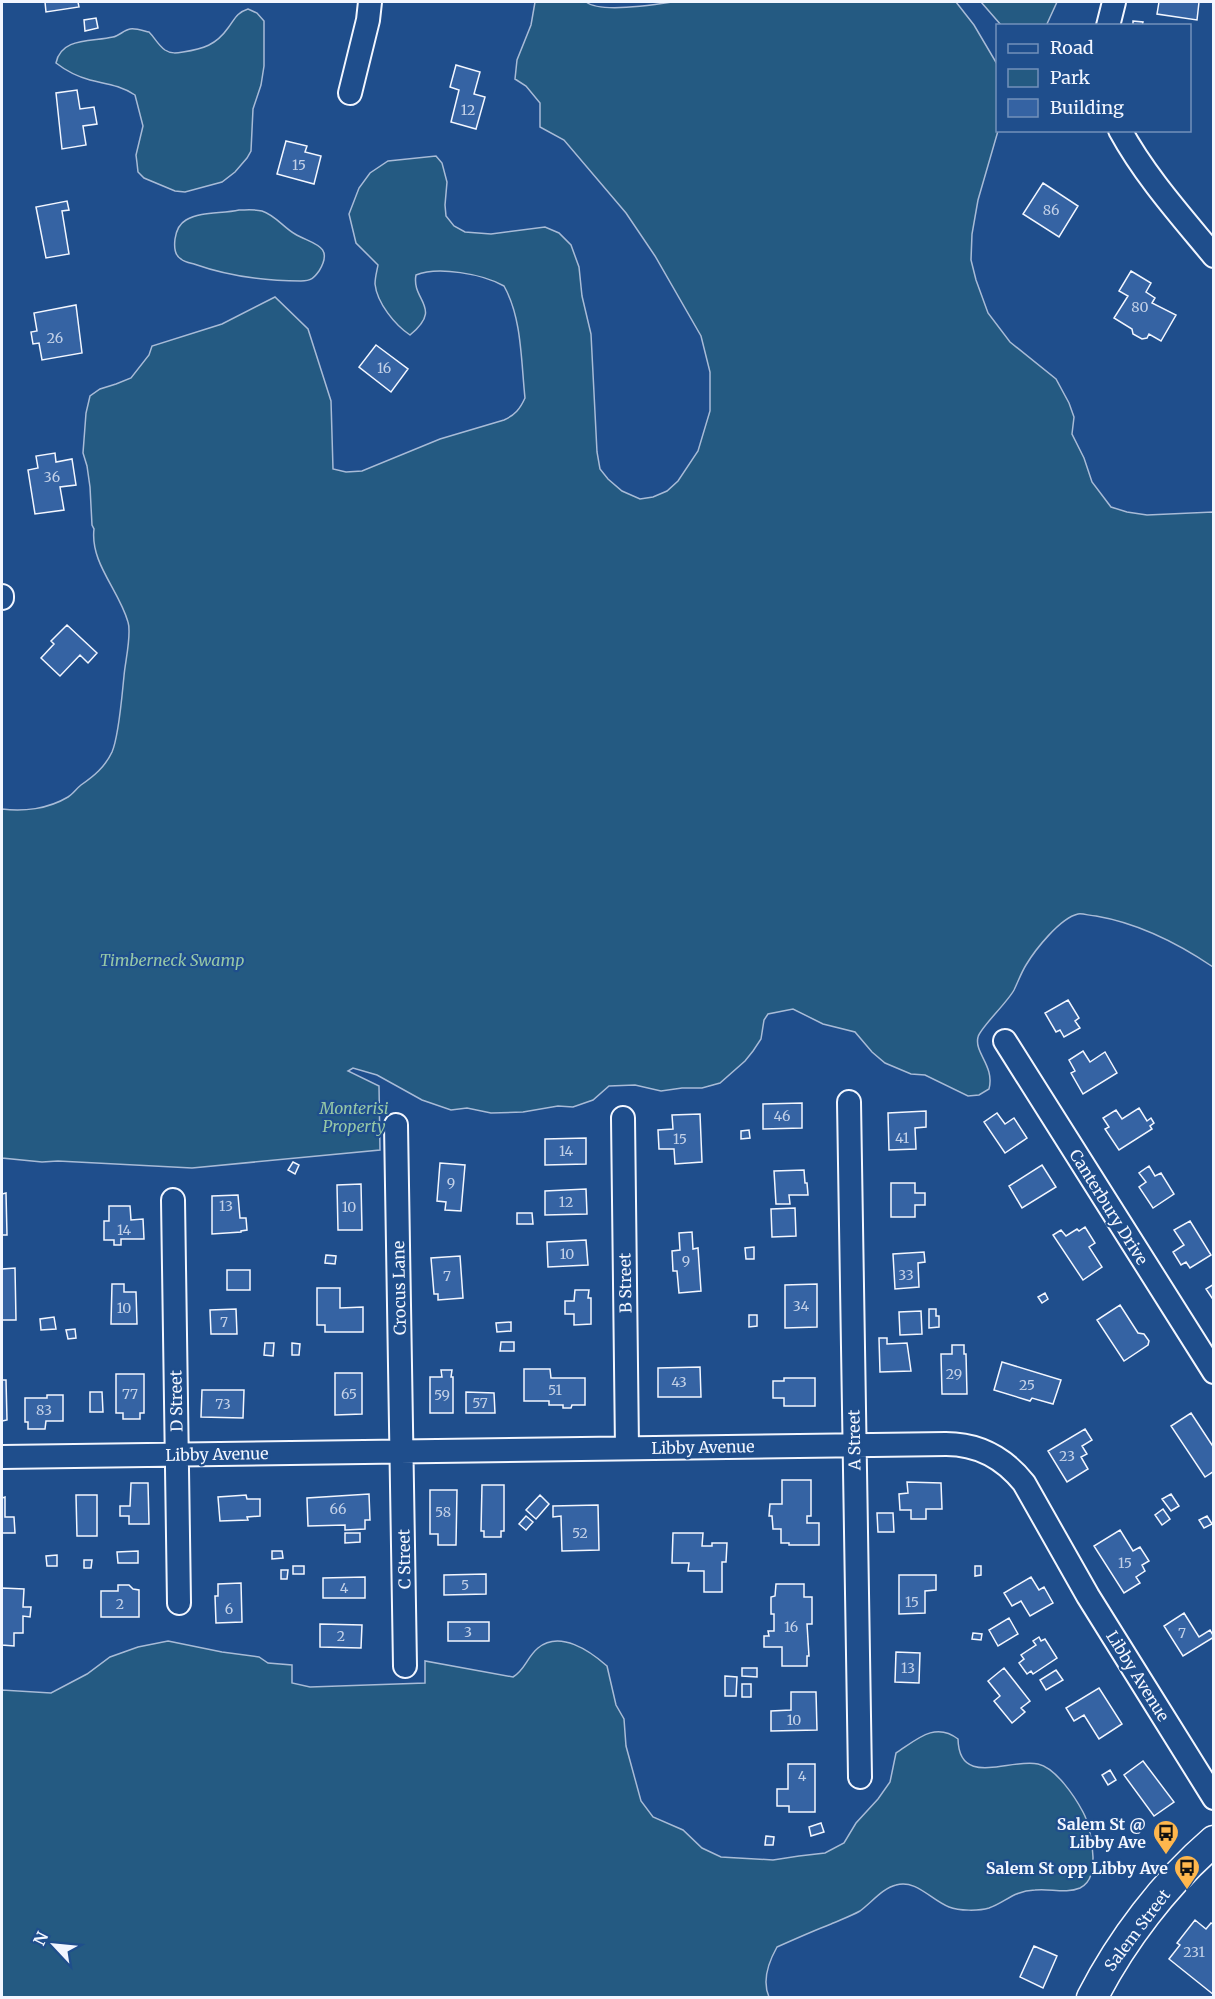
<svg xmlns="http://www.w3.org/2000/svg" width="1215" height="1999" font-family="Merriweather,serif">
<rect width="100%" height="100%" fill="#1f4e8c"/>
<path fill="#245a82" stroke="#a8bbd7" stroke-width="1.5" d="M535 2H586C600 13 653 5 672 2H956L974 25 997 64 998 131 978 200 972 234 971 260 976 280 988 313 1010 342 1056 379 1069 403 1074 417 1072 434 1084 458 1092 482 1111 507 1127 512 1147 515 1213 512V967C1179 944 1137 923 1096 916 1090 916 1083 913 1078 914 1060 918 1035 950 1026 965 1021 973 1018 982 1014 990 1007 1003 980 1028 978 1037 974 1053 995 1066 989 1089L979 1095 968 1096 925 1075 911 1074 885 1063 872 1052 855 1032 823 1024 793 1009 768 1014 764 1020 761 1039 753 1051 745 1061 720 1083 702 1088H682L661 1091 635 1085 609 1086 593 1100 573 1107 558 1106 523 1112 491 1113 467 1108 451 1110 422 1100 377 1075 353 1068 348 1071 379 1086 380 1150 192 1168 58 1161 42 1162 2 1158V809C23 812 48 809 68 797 73 794 76 789 81 785 94 776 105 767 112 752 119 736 122 695 124 676 125 662 132 634 128 622 119 590 90 563 94 529L92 525 90 487 87 466 83 453 86 413 90 396 100 389 116 384 131 378 149 355 152 346 222 324 275 297 308 329 331 401 333 469 346 472 362 471 440 439 504 420C515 415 520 409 525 398 521 361 522 318 504 286 483 274 438 266 416 275 411 301 444 307 410 335 395 325 377 303 375 284 375 277 377 271 378 265L356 243 349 214 359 188 370 173 388 161 436 156 442 163 447 182 445 205 446 216 454 226 465 232 491 234 545 227 559 233 571 245 579 267 582 296 591 334 597 452 600 469 608 479 622 491 640 499 653 497 667 491 678 481 698 451 710 411V372L701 336 655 256 626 213 564 140 540 127V103L526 86 515 79 517 60 531 25Z
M981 2H1057L1046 26 1001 25Z
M248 9 257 13 264 21V66L261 85 253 109 251 151 247 158 235 172 222 182 185 192 175 191 144 178 138 172 137 163 136 155 143 126 135 95C120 85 106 84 90 80 79 77 65 70 56 63 61 37 92 42 113 37 119 36 124 30 130 29 136 28 144 31 149 32 155 38 158 45 165 50 171 54 177 53 183 52 203 49 216 45 228 28 235 19 236 13 248 9Z
M239 210C246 210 255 209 262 211 275 215 284 228 295 234 312 244 335 245 319 271 314 278 311 281 301 281 265 281 228 276 194 264 190 263 184 262 181 259 174 255 174 247 175 239 176 232 179 224 186 220 201 211 222 214 239 210Z
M168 1641 222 1652 259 1657 268 1663 292 1665V1683L310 1687 425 1683V1661L513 1677C525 1670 527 1657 538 1648 560 1630 590 1651 607 1666L616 1705 624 1719 626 1746 641 1801 653 1817 683 1830 702 1848 721 1857 773 1860 799 1856 825 1853 844 1843 856 1823 878 1799 890 1782 896 1753C916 1740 935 1721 958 1739 959 1788 1009 1758 1038 1764 1056 1768 1075 1797 1083 1812 1090 1825 1092 1842 1093 1857 1093 1869 1092 1882 1080 1888 1066 1894 1049 1888 1035 1890 1013 1891 1006 1902 989 1908 979 1911 959 1911 949 1907 931 1900 916 1879 896 1885 883 1888 871 1903 860 1911 851 1916 840 1920 831 1924 813 1931 795 1939 777 1947 768 1963 762 1981 769 1997H2V1690L51 1693 87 1674 110 1657 138 1647Z"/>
<path fill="#3563a3" stroke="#f2f6ff" stroke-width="1.5" d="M45 2H78L79 7 46 12Z
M1159 2H1199L1197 20 1157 14Z
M96 18 98 28 85 31 84 20Z
M1133 21 1143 22 1142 26H1133Z
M456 65 480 72 474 94 485 97 476 129 451 122 459 90 450 87Z
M77 90 80 109 94 107 97 124 83 126 86 145 62 149 56 93Z
M286 141 307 146 305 152 321 156 314 184 277 174Z
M1043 183 1078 206 1059 237 1023 214Z
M67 201 69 210 62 211 69 254 46 258 36 207Z
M1131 271 1151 283 1146 292 1155 298 1152 303 1176 315 1161 341 1149 334 1147 338 1142 339 1133 334 1132 329 1114 318 1128 296 1119 291Z
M76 305 82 353 42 360 39 343 33 344 31 332 37 331 34 313Z
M376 345 408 369 391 392 359 367Z
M55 453 56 462 72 459 76 485 60 487 64 510 35 514 28 470 38 468 36 456Z
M67 625 97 653 88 663 80 655 60 676 41 658 54 644 51 641Z
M1068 1000 1079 1018 1075 1021 1080 1028 1064 1037 1060 1030 1056 1032 1045 1013Z
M1083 1051 1090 1062 1105 1052 1117 1073 1083 1094 1071 1073 1075 1071 1069 1060Z
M802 1103V1128L763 1129V1104Z
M1139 1108 1147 1121 1151 1118 1154 1123 1150 1126 1152 1129 1119 1150 1105 1129 1109 1127 1103 1118 1116 1110 1122 1119Z
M926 1111V1127L915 1128 916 1149 889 1150 888 1113Z
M997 1113 1005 1124 1014 1118 1027 1138 1005 1153 984 1122Z
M700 1114 702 1162 675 1164 674 1149H659L658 1130 673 1129 672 1115Z
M749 1130 750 1138 741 1139V1131Z
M586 1138V1164L545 1165V1139Z
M293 1162 299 1165 295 1174 288 1170Z
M440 1163 465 1165 461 1211 445 1210 446 1202 437 1201Z
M1042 1165 1056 1187 1022 1208 1009 1186Z
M1149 1166 1155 1176 1161 1173 1174 1194 1153 1208 1139 1187 1146 1182 1139 1173Z
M804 1170 805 1183H807L808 1195H789L790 1204H776L774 1171Z
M891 1183H915V1193H925V1205H915V1217H891Z
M361 1184 362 1230H338L337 1185Z
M586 1189 587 1214 545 1215V1191Z
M6 1193 7 1235H2V1194Z
M238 1195 240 1218H246L247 1230 241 1231V1232L212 1234V1196Z
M109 1206H130L131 1220 143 1219 144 1239H121V1245H114V1240H104V1221H109Z
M795 1208 796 1236 772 1237 771 1209Z
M517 1213H532L533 1224H517Z
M1190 1221 1211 1255 1190 1268 1186 1262 1181 1265 1173 1252 1184 1245 1174 1230Z
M1085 1227 1095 1243 1089 1247 1102 1267 1083 1280 1053 1235 1061 1230 1066 1236 1077 1229 1079 1231Z
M692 1232 693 1249 698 1248 701 1291 679 1293 677 1271H673L672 1251 680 1250 679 1233Z
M586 1240 588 1265 548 1267 547 1242Z
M754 1247V1259H746L745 1248Z
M924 1252 925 1262 918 1263 919 1287 895 1289 893 1254Z
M326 1255 336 1256 335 1264 325 1263Z
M460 1256 463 1298 438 1300V1294H434L431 1258Z
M15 1268 16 1320H2V1269Z
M227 1270H250V1290H227Z
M112 1284H124V1292H136L137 1324H111Z
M817 1284V1327L785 1328V1285Z
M1214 1284V1301L1206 1289Z
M317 1288H340V1308L363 1307V1332H325V1325H317Z
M575 1290H589L588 1298H591V1324L574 1325V1314H565V1301H574Z
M1045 1293 1048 1299 1042 1303 1038 1297Z
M1120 1305 1138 1333 1144 1334 1149 1341 1148 1345 1124 1361 1097 1320Z
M236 1309 237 1334H211L210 1310Z
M929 1309H936V1316H939V1327L929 1328Z
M921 1311 922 1334 900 1335 899 1312Z
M749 1315H757V1326L749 1327Z
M54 1317 56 1329 41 1330 40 1319Z
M511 1322V1331L497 1332 496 1323Z
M75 1329 76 1338 68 1339 66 1330Z
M879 1338H887V1344L907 1343 911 1371 880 1372Z
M501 1342H514V1351H500Z
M265 1343H274L273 1356 264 1355Z
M292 1343 300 1344 299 1355H292Z
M952 1345H964V1354H966L967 1394H942L941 1354H952Z
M1002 1362 1061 1380 1053 1404 1032 1398 1030 1401 994 1390Z
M700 1367 701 1397H658V1368Z
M524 1369H550L551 1378H585V1405H572L571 1408H563V1405H549V1401H524Z
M441 1370H452L451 1377H453V1413H430V1377H442Z
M335 1373H362V1414L335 1415Z
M116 1374H144V1413H140V1419H123V1413H116Z
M784 1378H815V1406H784V1398H773V1381H784Z
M2 1380H6L7 1420 2 1421Z
M202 1390H244L243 1418 201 1417Z
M90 1392H102L103 1412H90Z
M466 1392 494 1393 495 1413H466Z
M47 1395H63V1421H46L45 1429H28V1422H25V1398H47Z
M1191 1413 1214 1448V1471L1205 1477 1171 1426Z
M1085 1429 1092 1440 1082 1446 1087 1454 1081 1457 1088 1469 1067 1482 1048 1451Z
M782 1480H811V1516H807V1523H819V1545H789V1543H781V1529H773L772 1516H769L770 1504H782Z
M907 1482 941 1483 942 1509H926V1519H911V1510H900L899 1494 908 1493Z
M131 1483H148L149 1524H129V1516H120V1506H130Z
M482 1485H504V1531H501V1537H484V1531H481Z
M430 1490H457L456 1545H438V1534H430Z
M369 1494 370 1520H365V1529L345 1530V1525L308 1526 307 1498Z
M1171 1494 1179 1506 1171 1511 1162 1499Z
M76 1495H97V1536H77Z
M246 1495 247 1499H260V1516L247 1517 248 1520 220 1521 218 1497Z
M540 1495 549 1504 536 1519 526 1510Z
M5 1497V1517H14L15 1533H2V1498Z
M598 1505 599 1550 562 1551 561 1516 553 1517V1506Z
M1163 1509 1170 1519 1162 1525 1155 1515Z
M877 1513H893L894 1532H878Z
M526 1516 533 1522 526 1530 519 1524Z
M1207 1516 1212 1524 1204 1528 1199 1520Z
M1120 1530 1133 1551 1140 1547 1149 1561 1142 1565 1145 1571 1136 1577 1140 1583 1124 1593 1094 1546Z
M345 1533H360V1542L345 1543Z
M673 1533H703L702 1546H712V1543H727L726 1562H722V1592H704V1571H688L689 1563H672Z
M138 1551V1563H118L117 1552Z
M272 1551H282L283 1558 272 1559Z
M57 1555V1566H47L46 1556Z
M84 1560H92L91 1568H84Z
M293 1566H304V1574H293Z
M975 1566H981V1575L975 1576Z
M281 1570H288L287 1579H281Z
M486 1574V1594L444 1595V1575Z
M899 1575H936V1590L925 1591V1613L899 1614Z
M365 1577V1598H323V1578Z
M1031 1577 1039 1590 1044 1587 1053 1603 1030 1616 1021 1601 1012 1606 1004 1593Z
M241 1583 242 1622 216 1623 215 1596H218V1584Z
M776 1584H804V1597H812V1624H807L809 1656H807V1666H782V1647H764V1636H769L768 1631H774V1614H771V1597L775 1596Z
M118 1585H129L133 1589 139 1590V1617H101V1591H118Z
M2 1588 24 1589 23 1607H31L30 1617 23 1616V1633H14V1646L2 1645Z
M1184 1613 1199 1637 1210 1630 1214 1637 1183 1656 1164 1626Z
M1009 1618 1018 1634 998 1646 989 1630Z
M448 1622H489V1641H448Z
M320 1624 362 1625 361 1648 320 1647Z
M973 1633 982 1634 981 1640 972 1639Z
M1039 1637 1041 1641 1045 1639 1057 1658 1033 1674 1031 1671 1027 1674 1019 1663 1024 1659 1021 1655 1036 1645 1033 1641Z
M896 1652 920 1653 919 1683 895 1682Z
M742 1668H757V1677L742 1676Z
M1004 1668 1030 1701 1021 1708 1025 1712 1012 1723 994 1701 1000 1696 988 1681Z
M1056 1670 1063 1680 1046 1690 1040 1680Z
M725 1676 737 1677 736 1696H725Z
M742 1684H751V1697H742Z
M1099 1688 1122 1724 1099 1739 1084 1715 1074 1721 1066 1708Z
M791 1692H816L817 1730 771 1731V1711L791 1710Z
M1143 1761 1174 1802 1154 1816 1124 1775Z
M788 1764H815V1812H789V1806H777V1789H788Z
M1110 1770 1116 1780 1108 1785 1102 1775Z
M821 1823 824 1832 811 1836 809 1827Z
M766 1836 774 1837 773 1845H765Z
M1195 1920 1206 1929 1211 1923 1214 1925V1995L1169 1959 1180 1945 1177 1943Z
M1034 1946 1057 1956 1043 1988 1020 1977Z"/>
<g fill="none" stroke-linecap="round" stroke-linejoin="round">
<defs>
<path id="minor" d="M1108 26 1114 2
M350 93 368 20 370 2
M1120 130C1145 176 1181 216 1214 256
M2 596V598
M1005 1041 1214 1372
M849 1102 860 1777
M623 1118 627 1448
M396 1125 405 1666
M173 1200 179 1603
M2 1457 946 1444C979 1444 1004 1458 1024 1483L1088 1596 1214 1798"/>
<path id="major" d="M1092 1998C1121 1941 1165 1883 1214 1841"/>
</defs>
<use href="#minor" stroke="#f2f6ff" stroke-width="26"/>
<use href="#major" stroke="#f2f6ff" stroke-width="33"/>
<use href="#minor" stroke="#1f4e8c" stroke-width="22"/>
<use href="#major" stroke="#1f4e8c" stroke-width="30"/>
</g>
<defs>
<symbol id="bus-pin" viewBox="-11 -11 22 30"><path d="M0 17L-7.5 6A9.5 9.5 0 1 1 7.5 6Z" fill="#ffb74d" stroke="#1f4e8c"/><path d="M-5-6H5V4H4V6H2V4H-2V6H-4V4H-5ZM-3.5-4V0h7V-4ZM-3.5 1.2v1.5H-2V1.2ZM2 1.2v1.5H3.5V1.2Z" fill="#111"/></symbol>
</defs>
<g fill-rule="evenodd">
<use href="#bus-pin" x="1151" y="1818" width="30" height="40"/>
<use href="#bus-pin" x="1172" y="1853" width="30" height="40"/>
</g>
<g text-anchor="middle" stroke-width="4.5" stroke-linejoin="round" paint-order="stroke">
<g font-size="14" fill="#c3d1e8">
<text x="468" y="115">12</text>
<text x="299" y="170">15</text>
<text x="1051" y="215">86</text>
<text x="1140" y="312">80</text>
<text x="55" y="343">26</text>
<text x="384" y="373">16</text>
<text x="52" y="482">36</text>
<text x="782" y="1121">46</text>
<text x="902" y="1143">41</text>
<text x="680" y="1144">15</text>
<text x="566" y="1156">14</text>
<text x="451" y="1188">9</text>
<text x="566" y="1207">12</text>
<text x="226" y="1211">13</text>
<text x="349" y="1212">10</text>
<text x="124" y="1235">14</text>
<text x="567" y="1259">10</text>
<text x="686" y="1266">9</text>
<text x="906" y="1280">33</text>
<text x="447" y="1281">7</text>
<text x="801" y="1311">34</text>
<text x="124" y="1313">10</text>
<text x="224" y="1327">7</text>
<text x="954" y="1379">29</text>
<text x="679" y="1387">43</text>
<text x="1027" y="1390">25</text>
<text x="555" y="1395">51</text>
<text x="130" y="1399">77</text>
<text x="349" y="1399">65</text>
<text x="442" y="1400">59</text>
<text x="480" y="1408">57</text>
<text x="223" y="1409">73</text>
<text x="44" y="1415">83</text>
<text x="1067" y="1461">23</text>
<text x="338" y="1514">66</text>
<text x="443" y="1517">58</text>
<text x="580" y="1538">52</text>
<text x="1125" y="1568">15</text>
<text x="465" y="1590">5</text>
<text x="344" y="1593">4</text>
<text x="912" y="1607">15</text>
<text x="120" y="1609">2</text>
<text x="229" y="1614">6</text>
<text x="791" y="1632">16</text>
<text x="468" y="1637">3</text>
<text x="1182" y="1638">7</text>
<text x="341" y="1641">2</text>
<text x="908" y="1673">13</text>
<text x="794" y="1725">10</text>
<text x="802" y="1781">4</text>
<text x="1194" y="1957">231</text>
</g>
<g font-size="16" font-style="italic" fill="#97c8a6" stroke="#1f4e8c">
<text x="172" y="966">Timberneck Swamp</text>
<text x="354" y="1114">Monterisi<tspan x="354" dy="18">Property</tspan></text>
</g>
<g font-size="16" fill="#f2f6ff" stroke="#1f4e8c">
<text transform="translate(1109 1207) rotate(58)" y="6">Canterbury Drive</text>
<text transform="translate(625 1283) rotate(-91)" y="6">B Street</text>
<text transform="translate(399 1288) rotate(-91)" y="6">Crocus Lane</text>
<text transform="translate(176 1401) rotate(-91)" y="6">D Street</text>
<text transform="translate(854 1440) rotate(-91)" y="6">A Street</text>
<text transform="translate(703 1447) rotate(-1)" y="6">Libby Avenue</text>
<text transform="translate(217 1454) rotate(-1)" y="6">Libby Avenue</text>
<text transform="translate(404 1559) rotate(-91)" y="6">C Street</text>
<text transform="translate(1138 1676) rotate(58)" y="6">Libby Avenue</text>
<text transform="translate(1137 1930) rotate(-53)" y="6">Salem Street</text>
</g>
<g font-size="16" font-weight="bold" fill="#f2f6ff" stroke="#1f4e8c" text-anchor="end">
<text x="1146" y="1830">Salem St @<tspan x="1146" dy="18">Libby Ave</tspan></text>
<text x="1168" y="1874">Salem St opp Libby Ave</text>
</g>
</g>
<rect width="1215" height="1999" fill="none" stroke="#f2f6ff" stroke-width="6"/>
<rect x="996" y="24" width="195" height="108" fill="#1f4e8c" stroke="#7391ba" stroke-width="1.5"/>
<rect x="1008" y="44" width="30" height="9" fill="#1f4e8c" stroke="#7391ba" stroke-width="1.5"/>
<text x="1050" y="54" font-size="18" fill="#f2f6ff">Road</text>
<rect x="1008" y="69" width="30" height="18" fill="#245a82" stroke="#7391ba" stroke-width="1.5"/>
<text x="1050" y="84" font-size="18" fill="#f2f6ff">Park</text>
<rect x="1008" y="99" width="30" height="18" fill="#3563a3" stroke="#7391ba" stroke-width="1.5"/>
<text x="1050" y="114" font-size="18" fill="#f2f6ff">Building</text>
<g transform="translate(54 1945) rotate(296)" stroke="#1f4e8c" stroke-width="4.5" paint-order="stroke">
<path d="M0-4.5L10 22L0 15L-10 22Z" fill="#f2f6ff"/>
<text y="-9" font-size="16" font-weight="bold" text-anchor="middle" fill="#f2f6ff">N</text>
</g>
</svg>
